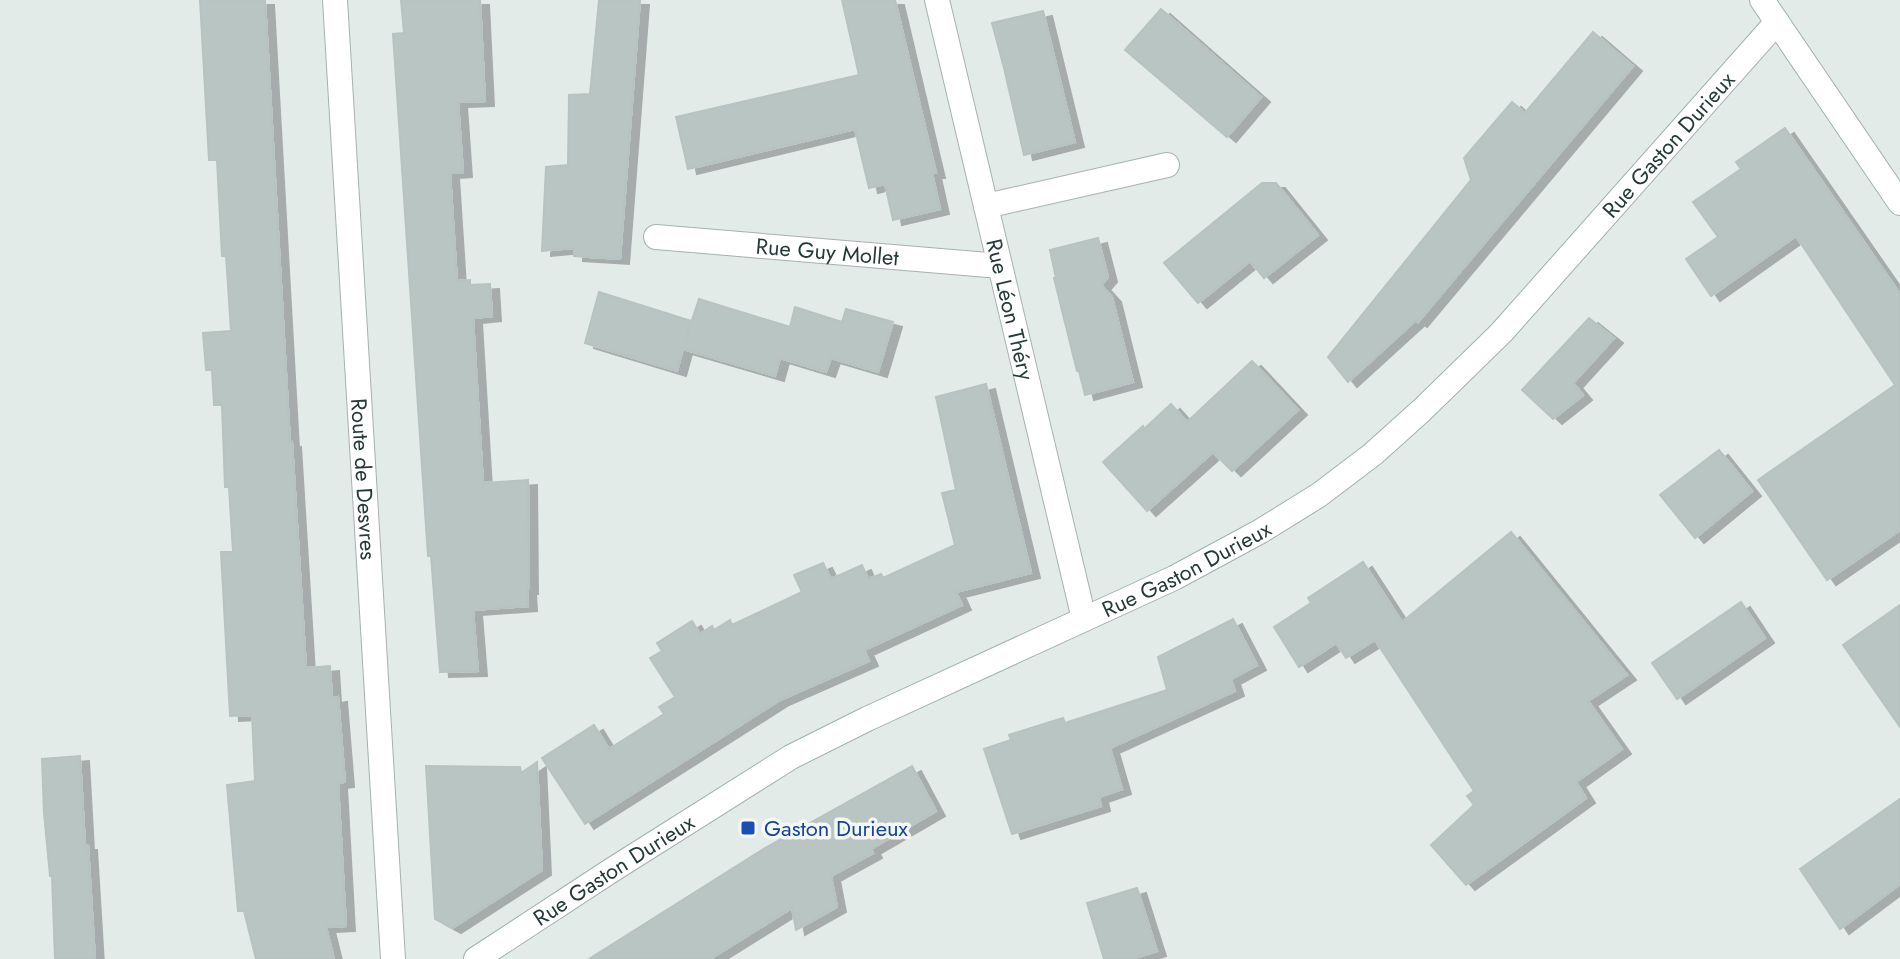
<svg xmlns="http://www.w3.org/2000/svg" width="1900" height="959" font-family="Jost,sans-serif">
<defs>
<filter id="shadow"><feDropShadow dx="9" dy="5" stdDeviation="0" flood-color="#0004"/></filter>
</defs>
<rect width="100%" height="100%" fill="#e3ebe9"/>
<path fill="#b8c5c2" stroke="#b6c3c1" stroke-width="2" filter="url(#shadow)" d="M200 0H265L290 443 292 442 306 668 330 666 332 698 338 697 345 782 338 783 346 926 326 927 334 959H256L244 911H238L227 785 255 781 252 715 230 716 221 552H233L229 487H225L222 405H214L212 370H206L203 333 231 331 226 256H222L217 160H209Z
M401 0H480L485 101 458 102 463 172 450 173 457 281 470 280V285L490 284 492 316 473 318 483 483 528 480 529 589H527L528 606 473 610 478 671 440 672 431 556H428L393 34 404 33Z
M599 0H640L620 259 574 256V248L542 251 546 167 568 165 569 95 590 94Z
M842 0H895L936 173H932L940 209 893 220 885 184 869 188 855 129 688 169 676 117 859 75Z
M1161 9 1261 97 1227 137 1125 50Z
M1043 11 1075 142 1024 155 1004 68 992 23Z
M1593 32 1633 66 1418 322 1416 320 1348 382 1328 357 1471 180 1464 158 1512 102 1525 113Z
M1785 128 1900 294V530L1827 580 1758 480 1895 385 1796 236 1711 296 1686 259 1718 237 1693 202 1741 169 1736 162Z
M1262 183H1276L1318 235 1264 278 1250 261 1198 303 1164 263Z
M1098 238 1108 277 1101 285 1112 297 1133 382 1085 395 1079 371H1077L1054 278H1056L1050 250Z
M599 292 691 321 685 341 699 299 790 327 795 307 842 322 846 309 893 322 878 372 831 358 826 372 780 358 775 376 683 349 677 371 585 343Z
M1589 318 1614 338 1573 383 1583 395 1553 419 1522 390Z
M1252 361 1298 410 1232 471 1213 452 1147 511 1103 462 1143 426 1144 429 1171 404 1187 422Z
M986 384 1031 573 956 592 962 605 864 650 869 661 780 700 585 824 542 758 594 725 609 749 664 714 659 707 675 697 650 658 662 651 657 643 692 621 700 634 712 626 714 630 730 620 732 625 802 592 794 575 823 563 831 579 862 565 868 579 881 574 883 578 955 545 942 493 956 490 936 397Z
M1719 450 1752 491 1695 538 1660 495Z
M1511 532 1627 675 1588 701 1622 749 1576 782 1586 798 1466 885 1431 845 1474 805 1467 796 1474 791 1375 640 1346 658 1336 643 1299 667 1274 627 1311 603 1308 598 1363 562 1402 622Z
M1741 602 1765 638 1677 699 1652 663Z
M1900 605V727L1843 645Z
M1233 619 1257 665 1231 679 1235 691 1110 748 1122 789 1099 797 1101 806 1012 834 984 749 1011 740 1009 735 1063 718 1065 723 1167 690 1158 657Z
M80 756 85 845H88L95 959H55L52 876H50L44 813 42 759Z
M537 762 542 870 452 928 435 919 426 766 520 767 521 773Z
M912 766 936 811 871 849 873 853 831 876 837 907 796 930 792 908 710 959H589L765 848Z
M1900 799V884L1840 929 1800 869Z
M1137 888 1157 951 1132 959H1104L1087 903Z"/>
<g fill="none" stroke-linecap="round" stroke-linejoin="round">
<defs>
<g id="minor">
<path id="s1" d="M937 0 1084 619"/>
<path d="M986 206 1167 165"/>
<path id="s2" d="M656 237 1000 266"/>
</g>
<g id="tertiary">
<path id="s3" d="M335 0 393 959"/>
</g>
<g id="secondary">
<path d="M1762 0 1900 203"/>
<path id="s4" d="M476 959 612 870 791 757 867 719 1174 578 1261 531 1319 495 1373 454 1422 410 1501 333 1777 22"/>
</g>
</defs>
<use href="#minor" stroke="#a6b2b0" stroke-width="26"/>
<use href="#tertiary" stroke="#a6b2b0" stroke-width="26"/>
<use href="#secondary" stroke="#a0b2af" stroke-width="26"/>
<use href="#minor" stroke="#fff" stroke-width="24"/>
<use href="#tertiary" stroke="#fff" stroke-width="24"/>
<use href="#secondary" stroke="#fff" stroke-width="24"/>
</g>
<rect fill="#1a4fb4" stroke="#f3f8f6" stroke-width="3" x="740" y="820" width="16" height="16" rx="4"/>
<g text-anchor="middle" stroke-width="7" stroke-linejoin="round" paint-order="stroke">
<g font-size="22" fill="#253a38" stroke="#f3f8f6">
<text dy="8" stroke="none"><textPath href="#s4" startOffset="1460">Rue Gaston Durieux</textPath></text>
<text dy="8" stroke="none"><textPath href="#s2" startOffset="172">Rue Guy Mollet</textPath></text>
<text dy="8" stroke="none"><textPath href="#s1" startOffset="318">Rue Léon Théry</textPath></text>
<text dy="8" stroke="none"><textPath href="#s3" startOffset="480">Route de Desvres</textPath></text>
<text dy="8" stroke="none"><textPath href="#s4" startOffset="812">Rue Gaston Durieux</textPath></text>
<text dy="8" stroke="none"><textPath href="#s4" startOffset="164">Rue Gaston Durieux</textPath></text>
</g>
<g font-size="22" fill="#164399" stroke="#f3f8f6" text-anchor="start">
<text x="764" y="836">Gaston Durieux</text>
</g>
</g>
</svg>
